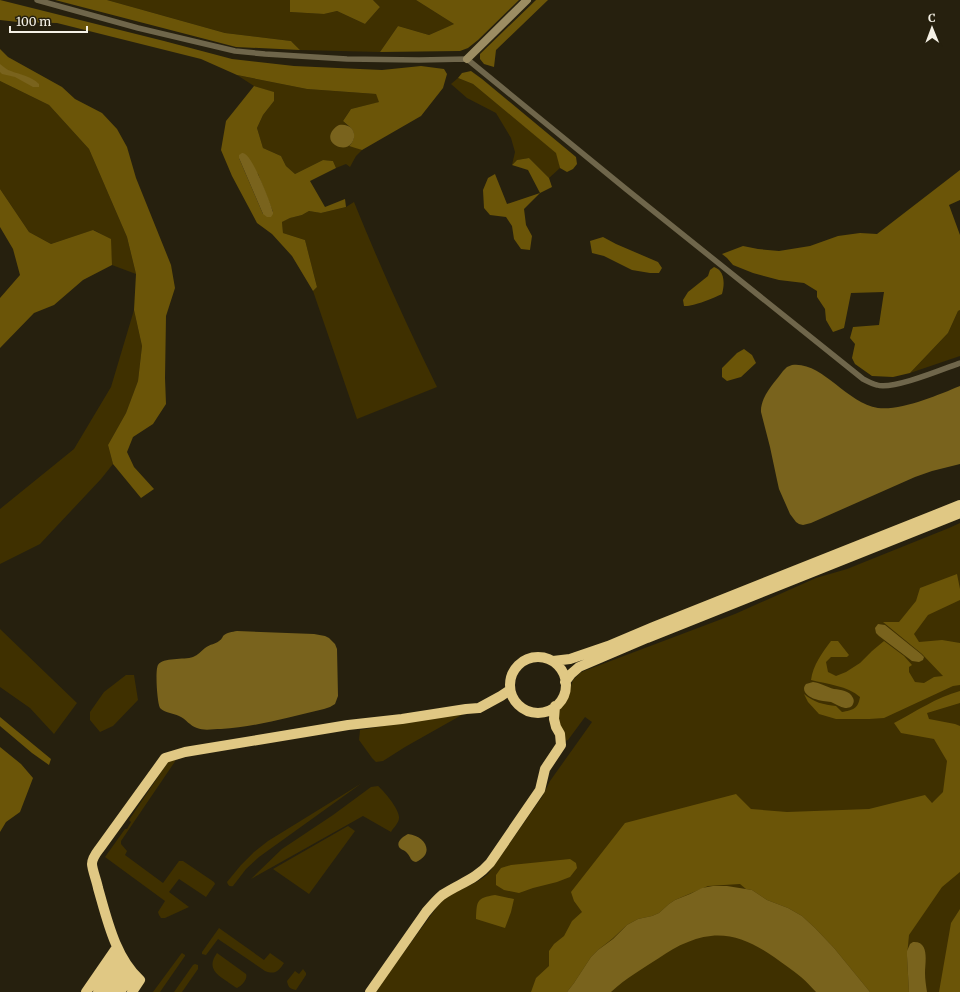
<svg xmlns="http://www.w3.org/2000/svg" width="960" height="992" font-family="Merriweather,serif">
<rect width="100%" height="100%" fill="#26200e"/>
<path fill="#3f3000" d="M107 0H290V12L324 14 337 11 365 24 380 7 373 0H416L454 24 429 35 398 26 380 52 300 50 291 41 225 33Z
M237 75 307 89 376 94 380 102 351 109 343 121 348 126 343 125 332 142C337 147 341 146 348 146 353 146 358 148 362 150L356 156 350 167 346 164 336 168 333 161 323 160 295 174 286 166 281 156 263 148 257 128 263 115 274 101 273 92 254 86Z
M458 78 473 84 557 153 560 168 549 178 529 158 517 160 512 165 515 152 511 138 496 113 467 98 451 84Z
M0 81 49 105 89 149 127 237 136 274 112 265 110 239 94 230 51 244 29 232 0 189Z
M354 202C379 264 407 326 437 387L357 419 313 291 317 287 305 240 283 233 282 222 290 218 302 215 309 211 321 213 346 207Z
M134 310 142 346 138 381 126 413 108 445 113 464 101 479 40 544 0 564V509L74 449 111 387Z
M960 310V356L910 373 948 333 958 311Z
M960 523V992H375L442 900C456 889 475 886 488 874L542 797 550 781 592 722 585 717 568 740 565 741 559 727 558 711 568 695 573 680 580 673 584 671 735 614 816 578 847 569 949 528Z
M0 629 77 703 54 734 30 708 0 687Z
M126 675H134L138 700 113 726 100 732 90 720V712L104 692Z
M467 712 405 747 383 761 376 762 372 758 359 740 360 730Z
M176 760 121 841V844L127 851 125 855 163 883 179 861H183L214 882 215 884 206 897 179 879 169 892 189 907 165 918H161L159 915 158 912 165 901 105 857 125 829H127L131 822 129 820 168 762Z
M362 783 259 857 246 869 233 886C229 887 228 885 227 882L241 865 254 852 268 841Z
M378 786C384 791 400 810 399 818 399 823 393 828 391 832L363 816 251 879 282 849 333 815 371 787Z
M348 826 355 831 309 894 273 869Z
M219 928 264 960 270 953 284 963C279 971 275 975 265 971L218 939 206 955 202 954V952Z
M182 953 185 955V956L160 992H153L181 954Z
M217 953 246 974C248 979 242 986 237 988L235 987C222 977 204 971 217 953Z
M195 964 198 965V969L182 992H174L193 965Z
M303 969 306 973V975L296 990C290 989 288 987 287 981L295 971 299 974Z"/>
<path fill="#6b5508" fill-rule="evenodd" d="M0 0 164 41 232 59 294 66 382 70 421 66 444 69 447 74 443 88 421 116 362 150 349 146C354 142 356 133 351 128 348 125 345 123 343 121L351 109 379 102 376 94 307 89 237 75 201 59 57 23 18 22 0 20Z
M55 0H107L225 33 291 41 300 50 236 47Z
M290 0H373L380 7 365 24 337 11 324 14 290 12Z
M416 0H519L478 40 468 48 460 51 380 52 398 26 429 35 454 24Z
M536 0H548L496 50 494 67 484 64 480 59V54Z
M0 49 8 57 62 87 75 99 102 113 117 129 127 147 136 178 171 265 175 288 166 316 165 378 166 404 153 424 133 437 127 452 134 467 154 489 141 498 113 464 108 445 126 413 138 381 142 346 134 310 136 274 127 237 89 149 49 105 0 81Z
M471 71 482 79 576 157 577 164 573 169 567 172 560 168 556 153 473 84 458 78 462 73Z
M254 86 274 92V101L263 115 257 128 263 148 281 156 286 166 295 174 323 160 333 161 336 168 310 181 325 207 345 199 346 207 321 213 309 211 302 215 290 218 282 222 283 233 305 240 317 287 313 291 292 256 272 234 257 223 232 176 221 150 226 121ZM239 158 258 174 273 212 263 214Z
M529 158 549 178 552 187 540 193 524 209 526 225 532 236 530 250 521 249 514 239 512 226 506 217 490 215 484 208 483 190 488 178 495 174 507 204 540 193 528 170 512 165 517 160Z
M960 170V200L949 205 960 235V310L958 311 948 333 910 373 893 377 872 376 855 364 852 358 855 344 850 338 853 327 879 325 884 292 851 293 844 328 833 332 826 320 825 309 817 297V291L804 283 779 280 753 273 733 265 727 258 722 254 743 246 758 249 779 251 810 246 838 236 860 233 877 234Z
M0 189 29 232 51 244 93 230 111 239 112 265 83 280 54 305 34 313 0 348V298L20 275 13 249 0 227Z
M603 237 616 244 658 262 662 268 659 273H650L632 270 604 256 592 253 590 241Z
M714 267C716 268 719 269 720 271 725 277 724 287 722 294 714 298 692 307 684 306L683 300 688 292 708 276 710 270Z
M744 349 752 355 756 363 741 377 727 381 722 377V368L737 353Z
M957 574 960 589V600L928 615 914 634 919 642 942 640 960 643V685L953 686 884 718 869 719H836L819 714 808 702 804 694C813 702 824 705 836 706L842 712C853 710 858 709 860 697 848 686 827 684 811 680 813 665 822 653 831 641H838L849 655 847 657H831L826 662 828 672 836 676 846 672 860 663 872 651 884 641 904 656 912 665 909 667V672L915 682 924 683 934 677 943 676 922 654 883 622H899L916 601 920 588Z
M960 691V703L927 713 929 719 955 724 960 726V872L942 887 909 935 907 956 909 992H870L834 948 815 928 802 916 788 908 767 900 752 890 746 889 740 884 708 886 675 900 669 904 659 913 652 916 638 919 627 925 612 939 598 950 591 957 574 983 567 992H531L536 978 549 966V951L554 944 564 936 572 921 582 912 574 901 571 892 625 823 736 794 751 809 787 812 869 809 925 795 932 803 943 792 947 761 934 739 901 733 894 723C915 712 937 697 960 691Z
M0 717 51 759 49 765 32 753 0 726Z
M0 747 21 764 33 778 20 812 6 822 0 832Z
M570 859 576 863 577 868 570 877 557 882 533 888 519 893 504 890 496 885V875L501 868 511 865Z
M495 895 514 899 511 912 505 928 476 919C477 901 476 898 495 895Z
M960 909V992H939L951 923Z"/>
<path fill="#79631d" d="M0 64C4 67 7 70 11 71 21 75 31 76 39 84V87H33L15 77 2 74 0 72Z
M339 125C364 122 355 157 335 145 326 139 331 129 339 125Z
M242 153C243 153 244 153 245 154 253 158 270 201 273 212V214L271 217H267L263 214 239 158V155Z
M792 365C822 361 846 403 878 408 901 411 938 395 960 386V464L932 471 915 477 811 523 803 525 799 524 796 522 790 514 779 489 777 480 770 447 761 412C760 397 775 382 783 371L787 367Z
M878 624 885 625 921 654 924 657 923 660 919 662 912 661 879 636 876 633 875 628Z
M237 631 314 634 325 636 329 638 335 644 337 649 338 696 335 704 330 707 324 709C289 717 256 727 221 729 213 729 204 731 197 728 190 726 186 719 179 716 173 713 165 713 160 708 157 702 155 670 158 665 163 657 184 660 193 657 198 655 201 651 205 648 210 644 216 644 219 641 220 641 223 637 223 636 227 632 232 632 237 631Z
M813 682C821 683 827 687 834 689 841 690 849 690 853 698 854 700 854 702 853 704 852 707 849 708 845 708 840 707 836 704 831 702 826 701 820 701 815 699 809 697 800 691 806 684Z
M408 834C426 836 435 854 416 862 410 861 411 857 407 853 405 850 401 850 399 847 396 841 404 836 408 834Z
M713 886H727L752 890 767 900 788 908 802 916 815 928 834 948 870 992H816C811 987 807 982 801 977 793 970 783 964 774 957 746 938 721 928 688 942 677 946 668 952 659 958 642 969 626 978 611 992H567L574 983 591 957 598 950 613 939 627 925 638 919 652 916 659 913 669 904 675 900 690 894 702 888Z
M913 942C930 941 925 962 925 973 925 979 926 986 927 992H909L907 956V951L910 944Z"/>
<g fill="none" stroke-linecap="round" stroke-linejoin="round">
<path stroke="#6f664b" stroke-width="5.5" d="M37 0 138 28 235 51 265 54 347 59 419 60 467 59 626 189 863 379C867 381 872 384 877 385 893 390 943 369 960 363"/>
<path stroke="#9c8d63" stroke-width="8" d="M467 59 527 0"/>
<path stroke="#e0c884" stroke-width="10" d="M510 685a28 28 0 1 1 56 0a28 28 0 1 1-56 0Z
M553 661 570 659 608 646 653 627 960 505
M565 682 571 674 579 667 647 638 960 513
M86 992 117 947
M98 992 122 957
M109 992 127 965
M120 992 133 973
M132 992 140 980C115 957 107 919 98 888 97 882 92 869 92 864 92 858 97 852 100 848L165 758 185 752 348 725 402 719 466 709 479 708 501 696 510 690
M370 992 426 912C431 906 436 900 442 895 460 883 475 880 490 863L540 790 545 769 561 745 560 734 556 727 554 719 555 706"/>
</g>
<g transform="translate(932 28) rotate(359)" stroke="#26200e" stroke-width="3" paint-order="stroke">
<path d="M0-3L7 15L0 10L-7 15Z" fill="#f5f1e6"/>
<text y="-6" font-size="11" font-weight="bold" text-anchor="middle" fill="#f5f1e6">С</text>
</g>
<path d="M10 26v6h77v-6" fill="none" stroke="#f5f1e6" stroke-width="2"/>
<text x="16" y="26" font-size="12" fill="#f5f1e6" stroke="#26200e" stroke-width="3" paint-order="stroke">100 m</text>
</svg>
